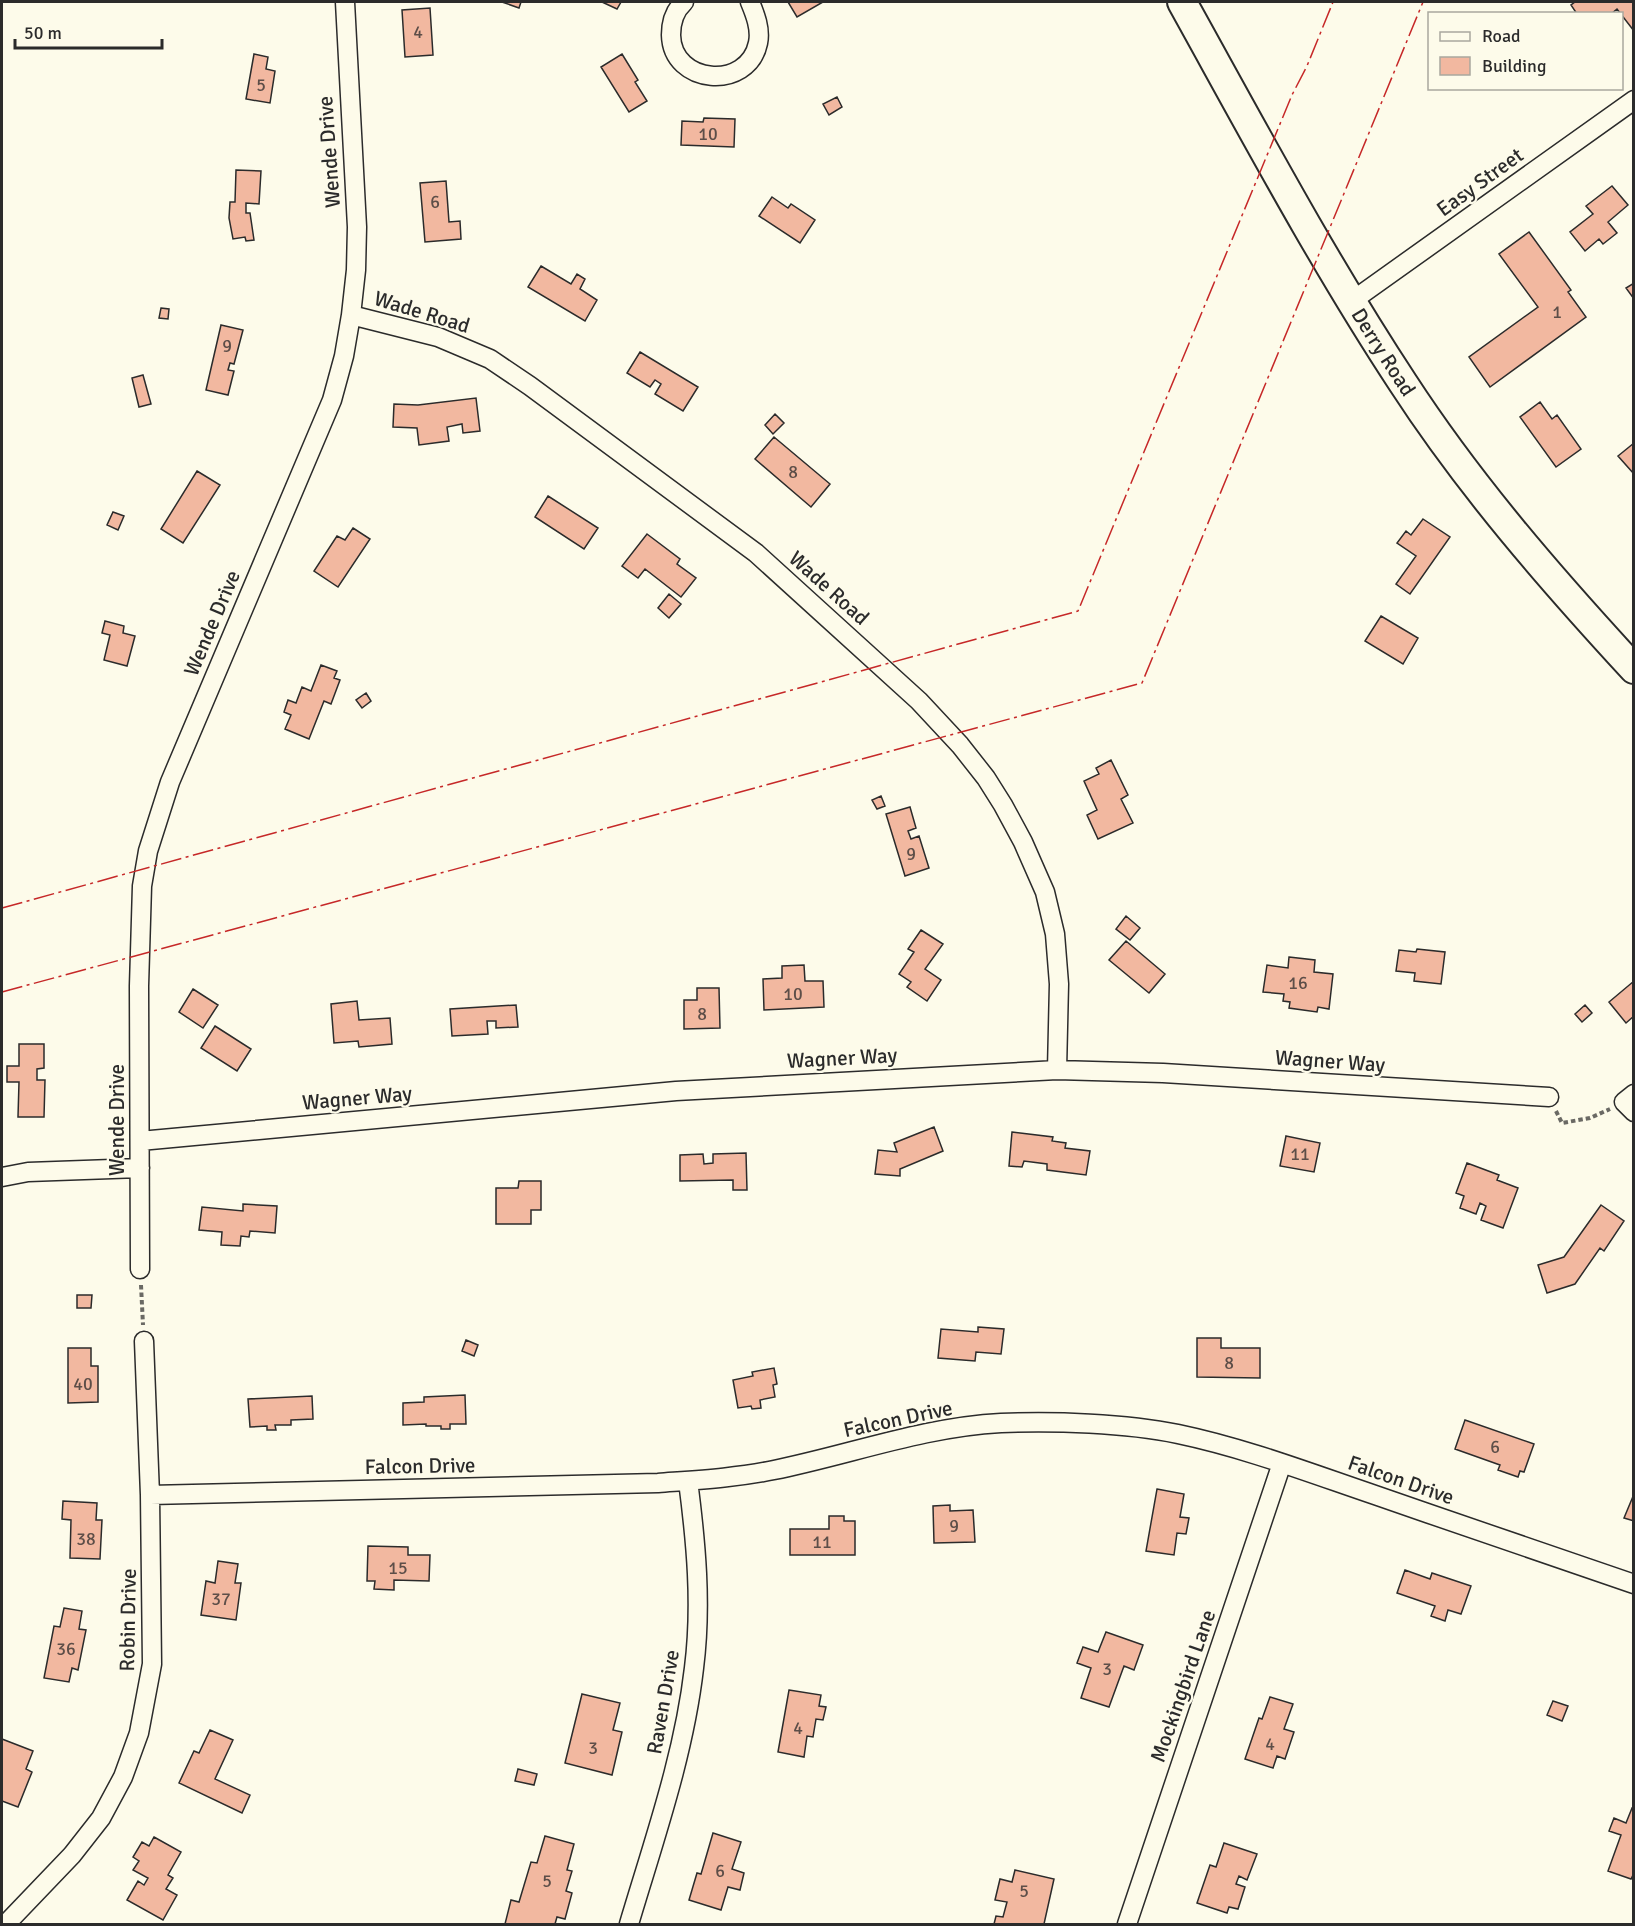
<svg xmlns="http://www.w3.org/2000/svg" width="1635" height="1926" font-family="Signika,sans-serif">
<rect width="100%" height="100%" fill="#fdfbea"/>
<path fill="#f2b8a0" stroke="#2b2b2b" stroke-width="1.5" d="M502 2H521L519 8Z
M602 2H621L617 9Z
M788 2H823L797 17Z
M1575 2H1634V31L1617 9 1611 14H1577L1571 5Z
M430 8 433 55 405 57 402 10Z
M254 54 268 57 266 69 275 71 270 103 246 99Z
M622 54 638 80 635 82 647 101 629 112 601 67Z
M837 97 842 107 829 115 823 104Z
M704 118 735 119 734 147 681 145 682 121 703 122Z
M236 170 261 171 259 204 246 203V213H250L254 240 246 241 245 237 233 239 229 218 230 202H235Z
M446 181 449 222 460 221 461 239 425 242 420 183Z
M1612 186 1628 205 1608 222 1617 233 1603 244 1599 239 1585 251 1570 232 1593 214 1586 206Z
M772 197 788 208 791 204 815 220 800 243 759 216Z
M1529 232 1571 290 1568 292 1586 317 1490 387 1469 357 1538 307 1499 254Z
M541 266 571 284 577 274 585 279 580 289 597 300 585 321 528 287Z
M1634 283V299L1626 288Z
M161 308 169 309 168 319 159 318Z
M221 325 243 330 234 364 230 363 228 370 234 371 228 395 206 390Z
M640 352 698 387 683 411 655 394 661 384 655 380 650 387 627 373Z
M143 375 151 404 139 407 132 378Z
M476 398 480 431 463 433 462 424 447 427 449 441 419 445 417 428 393 427 394 404 418 405Z
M1540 402 1552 419 1557 415 1581 449 1556 467 1520 417Z
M775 414 784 423 773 434 765 425Z
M774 437 830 484 811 507 755 459Z
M1634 443V474L1618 456Z
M197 471 220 485 183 543 161 529Z
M548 496 598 528 584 549 535 517Z
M113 512 124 516 118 530 107 525Z
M1423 519 1450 537 1410 594 1396 584 1416 556 1397 543 1406 531 1411 535Z
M353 528 370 539 338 587 314 571 337 536 345 540Z
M647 534 680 559 677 564 696 578 681 597 645 569 638 578 622 566Z
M669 594 681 604 669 618 658 608Z
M1381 616 1418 638 1403 664 1365 641Z
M105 621 124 626 123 633 135 636 127 666 104 660 110 635 102 633Z
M321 665 337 671 334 678 340 680 331 704 324 701 309 739 285 729 291 715 284 712 288 700 296 703 302 687 311 691Z
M366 693 371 701 362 708 356 700Z
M1111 760 1128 795 1121 799 1133 823 1098 839 1087 815 1097 810 1084 781 1099 774 1096 768Z
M881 796 885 806 877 809 872 800Z
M910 807 916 828 908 831 911 839 919 836 929 868 905 876 886 814Z
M1126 916 1140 928 1130 940 1116 929Z
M921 930 943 944 925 969 941 980 927 1001 907 987 911 982 899 974 914 952 908 949Z
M1126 941 1165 974 1149 993 1109 960Z
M1417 949 1445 952 1441 984 1414 981 1415 973 1396 971 1399 950 1416 952Z
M1289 957 1315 960 1314 972 1333 974 1329 1009 1318 1007 1317 1012 1289 1008 1290 1002 1283 1001 1284 994 1263 992 1267 965 1288 968Z
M804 965 805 981H823L824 1007 764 1010 763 979 782 978V966Z
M1634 981V1016L1626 1023 1609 1002Z
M697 988H719L720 1028 684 1029V1000H697Z
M193 989 218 1005 203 1028 179 1012Z
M357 1001 359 1020 390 1018 392 1044 359 1047 358 1041 334 1043 331 1004Z
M516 1005 518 1027 496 1028V1021H487L488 1034 452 1036 450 1009Z
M1585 1005 1592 1013 1582 1022 1575 1014Z
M215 1026 251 1049 237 1071 201 1048Z
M19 1044H44V1068L37 1069V1080H45L44 1117H18L19 1082H7V1066H19Z
M934 1127 943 1151 900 1169V1176L875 1174 878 1150 897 1152 894 1143Z
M1012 1132 1053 1137 1052 1141 1066 1143 1065 1148 1090 1151 1086 1175 1047 1170V1164L1024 1161 1022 1167 1009 1166Z
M1286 1136 1320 1143 1314 1172 1280 1166Z
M746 1153 747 1190H733V1180L680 1181V1155L703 1154 704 1164 713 1163V1154Z
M1467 1163 1499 1175 1497 1180 1518 1188 1503 1228 1481 1220 1486 1206 1480 1203 1476 1214 1460 1208 1464 1196 1456 1193Z
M519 1181H541V1210H531V1224H496V1188H518Z
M243 1204 277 1206 275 1233 250 1231 249 1237 241 1236 240 1246 221 1245 222 1232 199 1230 202 1207 243 1211Z
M1601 1205 1624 1221 1604 1251 1600 1248 1575 1284 1547 1293 1538 1265 1564 1257Z
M77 1295H92L91 1308H77Z
M978 1327 1004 1329 1001 1354 976 1352 975 1361 938 1358 941 1329 978 1332Z
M1197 1338H1221V1348H1260V1378L1197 1377Z
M466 1340 478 1345 474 1356 462 1351Z
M68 1348H91V1366H98V1402L68 1403Z
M774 1368 777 1384 773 1385 775 1397 760 1400 761 1408 752 1409 751 1406 738 1408 733 1380 753 1376 752 1372Z
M465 1395 466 1424H450V1429H441V1426H426V1424L403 1425V1403L424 1402V1397Z
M312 1396 313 1419 291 1420V1425H275L276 1430H267V1426L250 1427 248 1399Z
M1465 1420 1534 1444 1524 1472 1520 1471 1518 1477 1498 1470 1500 1465 1455 1449Z
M1157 1489 1184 1494 1180 1517 1189 1518 1186 1534 1177 1533 1174 1555 1146 1551Z
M1634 1494V1521L1624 1518Z
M63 1501 97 1503 96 1520H102L100 1559 70 1558 71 1520 62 1519Z
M950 1505V1511L973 1510 975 1542 934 1543 933 1506Z
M829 1516H844V1521H855V1555H790V1529H829Z
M368 1546 408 1547V1555H430L429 1581 394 1580V1590L374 1589 375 1581H367Z
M218 1561 238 1564 235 1583H241L236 1620 201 1615 206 1581 215 1583Z
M1405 1570 1430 1579 1432 1573 1471 1586 1461 1614 1448 1610 1445 1621 1431 1616 1435 1606 1397 1593Z
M64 1608 82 1611 79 1629 86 1630 78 1670 72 1668 69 1682 44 1678 54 1626 60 1627Z
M1106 1632 1143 1645 1134 1670 1124 1666 1109 1707 1081 1698 1091 1668 1077 1663 1083 1647 1098 1652Z
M789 1690 821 1695 819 1706 826 1707 823 1720 816 1719 813 1737 807 1736 804 1757 778 1752Z
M582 1694 620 1703 613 1730 622 1732 612 1775 565 1763Z
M1270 1697 1293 1704 1284 1729 1294 1732 1285 1759 1277 1756 1273 1768 1245 1759 1259 1718 1262 1719Z
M1553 1701 1568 1706 1562 1721 1547 1715Z
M210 1730 233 1740 215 1779 250 1795 242 1813 179 1783 194 1751 199 1753Z
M2 1739 33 1751 26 1769 32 1772 18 1807 2 1801Z
M518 1769 537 1774 534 1785 515 1781Z
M1632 1808 1634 1809V1873L1631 1879 1608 1871 1621 1835 1609 1831 1614 1818 1626 1823Z
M713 1833 741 1842 732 1869 744 1873 740 1890 728 1887 721 1910 689 1900 697 1873 701 1874Z
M545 1836 574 1844 567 1870 572 1871 566 1891 572 1893 565 1919 557 1917 555 1924H505L511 1900 519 1902 531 1862 537 1863Z
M154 1837 181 1852 168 1875 173 1878 166 1889 177 1895 163 1920 127 1900 138 1881 144 1885 148 1878 133 1870 139 1861 133 1857 142 1842 149 1846Z
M1224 1843 1257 1854 1247 1880 1239 1876 1236 1884 1245 1887 1238 1909 1229 1907 1227 1913 1197 1903 1210 1865 1216 1867Z
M1015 1870 1054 1879 1044 1924H994L996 1916 1003 1917 1007 1902 995 1900 1000 1879 1012 1882Z"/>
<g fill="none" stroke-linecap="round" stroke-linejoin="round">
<defs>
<path id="street" d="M684 2C674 11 671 22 671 35 672 85 748 91 758 43 761 29 755 14 750 2
M1352 301 1634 100
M351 315 438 337 490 359 530 386 756 553 919 701 960 745 986 778 1003 805 1023 842 1045 892 1055 934 1059 984 1057 1070
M1634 1094 1624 1102 1634 1112
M140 1141 676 1091 1057 1070 1163 1073 1549 1097
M2 1177 28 1172 140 1168
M140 1269 139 986 142 886 148 851 170 782 332 400 344 356 351 315 356 270 357 227 345 2
M150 1495 658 1483C697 1480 735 1478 774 1470 849 1455 923 1427 1001 1423 1054 1421 1125 1423 1178 1434 1245 1448 1310 1473 1375 1495 1461 1525 1547 1554 1634 1584
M6 1924 72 1855 101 1818 123 1777 139 1733 152 1664 150 1495 144 1341
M629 1924C654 1840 684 1755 694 1668 702 1605 696 1542 688 1481
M1127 1924 1282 1463"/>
<g id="primary">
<path id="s1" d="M1182 2C1253 130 1322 260 1403 383 1470 486 1551 579 1634 669"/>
</g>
</defs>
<use href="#street" stroke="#2b2b2b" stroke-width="21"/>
<use href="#primary" stroke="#2b2b2b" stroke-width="32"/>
<path stroke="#6a6964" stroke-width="4" stroke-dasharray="4.5 3" stroke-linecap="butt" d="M1556 1111 1562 1123 1590 1118 1610 1109
M141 1285 143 1325"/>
<use href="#street" stroke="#fdfbea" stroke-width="18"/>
<use href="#primary" stroke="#fdfbea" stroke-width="28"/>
<path stroke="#c62828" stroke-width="1.5" stroke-dasharray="21 4.5 3 4.5" stroke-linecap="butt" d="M2 908 1078 611 1292 95 1307 66 1333 2
M2 992 1142 683 1423 2"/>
</g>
<g text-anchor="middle" stroke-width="4.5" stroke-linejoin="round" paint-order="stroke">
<g font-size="18" fill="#5d4e48">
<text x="418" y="38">4</text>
<text x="261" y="91">5</text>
<text x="708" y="140">10</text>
<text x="435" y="208">6</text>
<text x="1557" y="318">1</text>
<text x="227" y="352">9</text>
<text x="793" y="478">8</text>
<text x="911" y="860">9</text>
<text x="1298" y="989">16</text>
<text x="793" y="1000">10</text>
<text x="702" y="1020">8</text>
<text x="1300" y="1160">11</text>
<text x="1229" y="1369">8</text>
<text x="83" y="1390">40</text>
<text x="1495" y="1453">6</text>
<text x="954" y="1532">9</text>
<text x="86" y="1545">38</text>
<text x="822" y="1548">11</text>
<text x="398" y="1574">15</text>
<text x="221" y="1605">37</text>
<text x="66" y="1655">36</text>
<text x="1107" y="1675">3</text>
<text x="798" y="1734">4</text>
<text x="1270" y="1750">4</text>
<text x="593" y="1754">3</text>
<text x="720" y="1877">6</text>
<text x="547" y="1887">5</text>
<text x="1024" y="1897">5</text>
</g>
<g font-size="21" fill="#2b2b2b" stroke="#fdfbea">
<text transform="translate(329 152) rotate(-94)" y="7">Wende Drive</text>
<text transform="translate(1480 182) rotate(-36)" y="7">Easy Street</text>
<text transform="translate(422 312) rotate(17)" y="7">Wade Road</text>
<text dy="7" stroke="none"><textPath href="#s1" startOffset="404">Derry Road</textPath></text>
<text transform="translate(829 588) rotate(42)" y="7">Wade Road</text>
<text transform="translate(212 623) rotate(-67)" y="7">Wende Drive</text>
<text transform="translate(842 1058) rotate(-3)" y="7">Wagner Way</text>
<text transform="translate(1330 1061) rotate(4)" y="7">Wagner Way</text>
<text transform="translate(357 1098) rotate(-5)" y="7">Wagner Way</text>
<text transform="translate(117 1120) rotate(-90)" y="7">Wende Drive</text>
<text transform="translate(898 1419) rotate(-12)" y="7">Falcon Drive</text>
<text transform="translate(420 1466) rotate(-1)" y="7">Falcon Drive</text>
<text transform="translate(1401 1480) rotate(19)" y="7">Falcon Drive</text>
<text transform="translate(128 1620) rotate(-89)" y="7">Robin Drive</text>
<text transform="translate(1183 1686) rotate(-71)" y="7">Mockingbird Lane</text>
<text transform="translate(663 1702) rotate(-80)" y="7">Raven Drive</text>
</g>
</g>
<rect width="1635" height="1926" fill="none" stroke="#2b2b2b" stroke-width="6"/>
<rect x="1428" y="12" width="195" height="78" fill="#fdfbea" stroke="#a9a89e" stroke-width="1.5"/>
<rect x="1440" y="32" width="30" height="9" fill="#fdfbea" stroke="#a9a89e" stroke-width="1.5"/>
<text x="1482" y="42" font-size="18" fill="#2b2b2b">Road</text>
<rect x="1440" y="57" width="30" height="18" fill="#f2b8a0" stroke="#a9a89e" stroke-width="1.5"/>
<text x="1482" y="72" font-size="18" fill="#2b2b2b">Building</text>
<path d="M15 39v9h147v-9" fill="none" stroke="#2b2b2b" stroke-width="3"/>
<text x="24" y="39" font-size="18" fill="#2b2b2b" stroke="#fdfbea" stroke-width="4.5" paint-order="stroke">50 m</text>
</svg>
